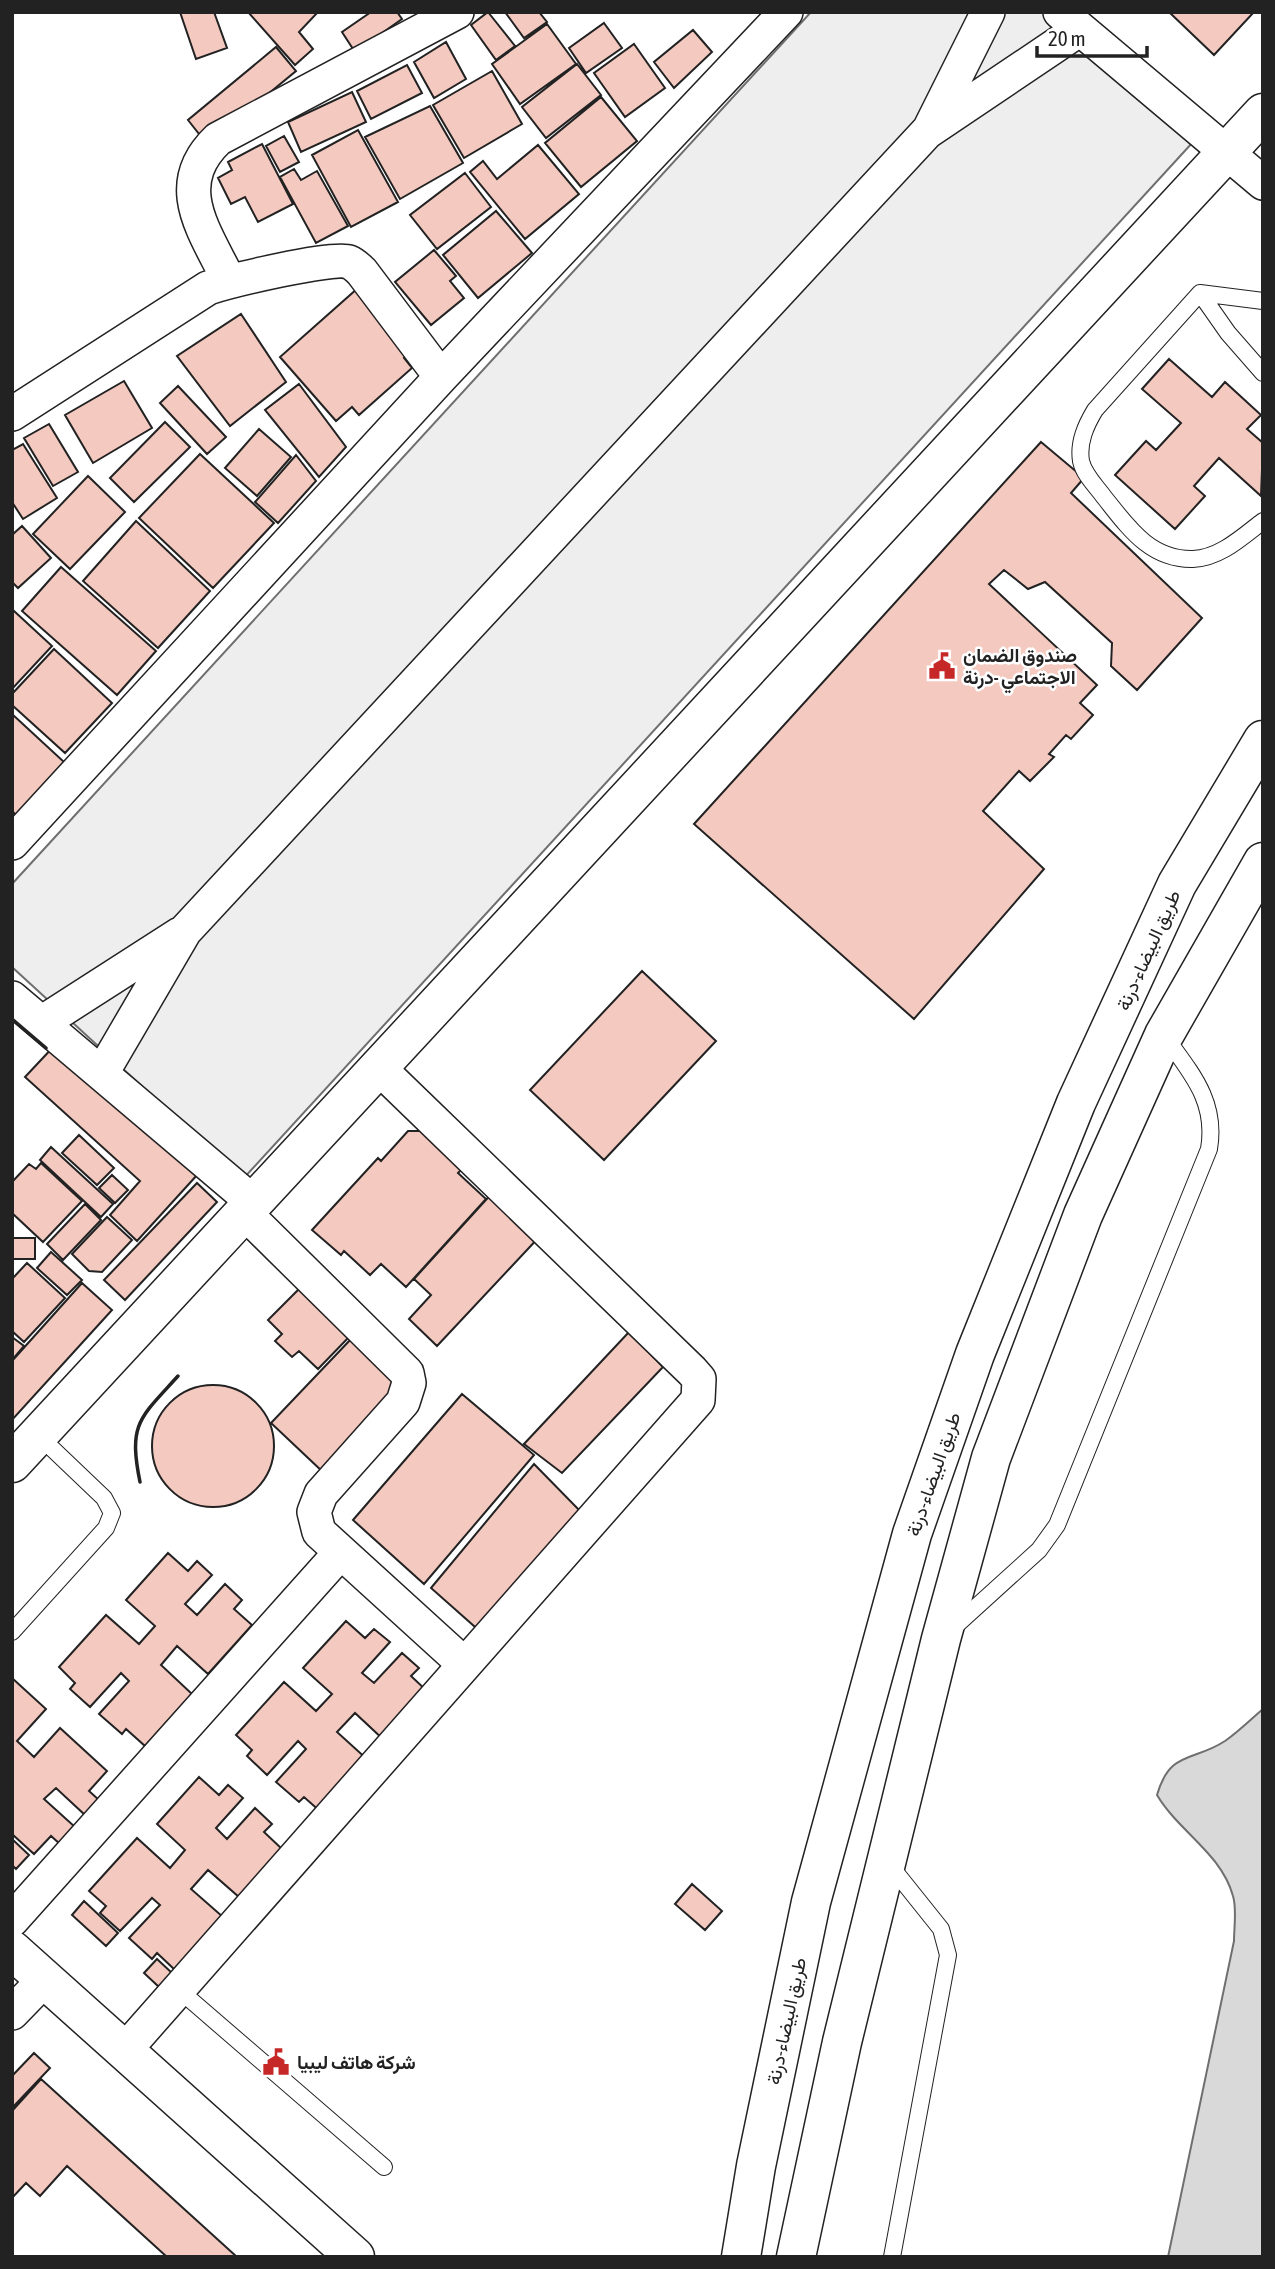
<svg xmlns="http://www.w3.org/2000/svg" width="1275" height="2269" font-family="'Asap Condensed',Vazirmatn,sans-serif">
<rect width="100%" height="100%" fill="#fff"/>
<path fill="#eee" stroke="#6f6f6f" stroke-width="2" d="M811 12H1052L1193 142 243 1179 12 967V884Z"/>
<path fill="#d9d9d9" stroke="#6f6f6f" stroke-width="2" d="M1263 1709V2257H1168L1234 1941C1234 1927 1237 1909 1233 1896 1221 1853 1179 1832 1157 1795 1170 1750 1193 1762 1225 1741 1238 1732 1250 1720 1263 1709Z"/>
<path fill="#f3c9c0" stroke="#222" stroke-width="2" d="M180 12H214L227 48 196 59Z
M248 12H318L299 32 313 49 295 65Z
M371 12H397L402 19 355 52 342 32Z
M488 12 515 46 496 60 471 25Z
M505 12H539L547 22 524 38Z
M1169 12H1254L1214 55Z
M604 23 622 48 586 73 569 48Z
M547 24 576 64 520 104 492 64Z
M693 30 712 52 674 88 654 62Z
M446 42 466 79 434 98 414 62Z
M634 44 665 88 625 117 594 73Z
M276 47 296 71 207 144 188 120Z
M577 64 601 95 546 138 522 107Z
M407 65 422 93 371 119 357 91Z
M492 71 522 124 464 158 433 105Z
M352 92 366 122 301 152 288 122Z
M601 97 637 141 581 187 545 143Z
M430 106 463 163 400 199 365 137Z
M358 130 398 202 351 227 312 155Z
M284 136 299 162 280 172 266 146Z
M262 144 293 204 258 222 245 197 231 204 218 178 232 170 228 162Z
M538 145 579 194 525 239 470 172 483 161 497 179Z
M294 169 301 180 317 171 348 226 316 243 280 177Z
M465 173 491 207 437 249 410 215Z
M496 211 532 253 478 298 443 255Z
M434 250 456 276 450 281 464 298 431 325 395 282Z
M358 288 413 351 404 358 412 368 359 415 352 407 336 421 280 357Z
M241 314 286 382 230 426 177 356Z
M1169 359 1212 397 1225 382 1261 415 1247 429 1263 443 1261 496 1219 458 1194 486 1205 496 1175 529 1115 475 1146 441 1156 450 1181 423 1142 389Z
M124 381 152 428 93 463 65 415Z
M299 384 346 447 319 477 265 410Z
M178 386 226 437 207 454 160 403Z
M165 422 190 447 134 502 110 478Z
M49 424 78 472 53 486 24 438Z
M259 429 291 457 257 496 225 468Z
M1041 442 1084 478 1071 493 1202 618 1137 690 1111 666 1112 643 1045 582 1028 589 1004 570 989 584 1097 685 1080 703 1093 715 1071 739 1066 735 1049 754 1054 757 1030 781 1019 771 983 811 1044 869 914 1019 694 824Z
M23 444 57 498 23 519 12 502V450Z
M200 454 274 523 213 588 139 518Z
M296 455 316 481 278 523 255 502Z
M88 476 125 512 70 569 33 534Z
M136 521 210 591 158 648 83 581Z
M22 526 51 558 18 588 12 582V535Z
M61 567 156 651 117 695 22 611Z
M14 611 52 646 12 689V613Z
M54 649 112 703 65 753 12 705V694Z
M12 714 64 762 16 815 12 811Z
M642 971 716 1041 604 1160 530 1090Z
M56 1044 198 1174 137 1241 110 1215 140 1181 25 1077Z
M408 1131H422L463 1168 458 1173 486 1199 406 1287 381 1264 370 1275 344 1251 341 1255 312 1230 378 1158 381 1161Z
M79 1135 114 1168 97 1185 62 1153Z
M51 1147 113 1204 101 1217 40 1160Z
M41 1163 82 1201 43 1242 12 1213V1182L29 1164 36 1169Z
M112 1175 128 1190 115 1203 99 1188Z
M197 1183 217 1202 125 1300 104 1280Z
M494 1191 541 1235 437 1346 409 1319 431 1295 414 1279Z
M85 1204 101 1220 63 1260 47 1244Z
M107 1217 132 1240 102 1272 89 1271 72 1254Z
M12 1238H35V1259H12Z
M51 1252 82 1280 67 1295 37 1268Z
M27 1263 65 1298 24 1342 12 1331V1279Z
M82 1283 112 1310 12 1420V1361Z
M299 1289 349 1337 318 1369 299 1351 292 1357 275 1341 282 1334 268 1320Z
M629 1332 663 1367 562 1473 524 1444Z
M12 1337 24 1346 13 1359H12Z
M352 1338 404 1388 324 1473 271 1423Z
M152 1446a61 61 0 1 1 122 0a61 61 0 1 1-122 0Z
M462 1394 534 1455 424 1584 353 1520Z
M534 1464 585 1516 483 1634 431 1588Z
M168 1553 188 1571 197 1561 212 1575 185 1604 197 1615 225 1584 242 1600 234 1609 252 1625 208 1674 177 1646 161 1665 192 1694 145 1746 126 1729 122 1734 99 1714 129 1681 121 1673 90 1707 70 1689 75 1683 59 1667 106 1615 139 1644 155 1626 126 1600Z
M346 1621 365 1638 374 1629 390 1642 362 1673 374 1683 402 1653 419 1668 411 1676 429 1693 385 1741 355 1713 337 1732 369 1761 322 1813 304 1797 299 1802 276 1782 306 1749 298 1741 267 1775 247 1756 252 1750 236 1735 284 1682 316 1711 332 1694 303 1668Z
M12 1678 46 1709 17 1741 34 1757 60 1728 107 1771 89 1791 99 1800 85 1815 56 1788 44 1799 75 1827 60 1844 51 1836 34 1854 12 1834Z
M199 1777 219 1795 228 1785 243 1798 216 1828 227 1839 255 1808 272 1824 264 1832 282 1849 239 1897 208 1870 191 1889 223 1917 175 1970 157 1953 152 1959 129 1938 160 1905 152 1898 120 1931 100 1913 106 1906 89 1891 137 1838 170 1868 185 1850 157 1824Z
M12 1839 29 1855 16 1869 12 1865Z
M692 1884 722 1911 705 1930 675 1904Z
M84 1901 118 1933 106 1946 72 1915Z
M157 1959 172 1973 159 1987 144 1973Z
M34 2053 50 2068 12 2108V2076Z
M41 2079 237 2257H167L67 2166 40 2196 26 2183 12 2198V2111Z"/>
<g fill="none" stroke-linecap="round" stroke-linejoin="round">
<defs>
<path id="lane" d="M1200 293 1095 410C1086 425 1078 442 1081 461 1084 475 1096 486 1104 497 1128 527 1150 560 1193 559 1220 558 1242 537 1263 521
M1200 293 1228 333 1263 373
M1200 293 1263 301
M953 1628 1039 1550 1057 1525 1209 1149C1217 1102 1192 1074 1166 1038
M12 1632 106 1528 112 1513 104 1498 38 1435
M889 1864 941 1929 948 1955 892 2257
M178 1989 384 2167"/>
<path id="street" d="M1060 12 1263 183
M929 130 988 12
M229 281C205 231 169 186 218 139L457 12
M12 414 208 288C229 281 332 256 349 262 354 264 359 269 362 272L441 377
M12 843 441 377 786 12
M12 998 254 1203
M43 1022 180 934
M102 1073 185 931 927 132 1080 29
M245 1213 407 1373 409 1383 403 1402 321 1494 314 1512 319 1532 464 1664
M12 1920 340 1553
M12 2013 45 1979
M125 2050 698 1400 699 1379 692 1371 379 1068"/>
<path id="secondary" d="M12 1463 1263 113
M12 1950 355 2257"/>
<path id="highway" d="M741 2257 756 2166 811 1902 912 1534 975 1354 1076 1103 1177 884 1263 740
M796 2257 842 2042 941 1639 991 1458 1083 1215 1164 1035 1263 862"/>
</defs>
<use href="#lane" stroke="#222" stroke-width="18"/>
<use href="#street" stroke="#222" stroke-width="36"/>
<use href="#secondary" stroke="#222" stroke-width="41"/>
<use href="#highway" stroke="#222" stroke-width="41"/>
<use href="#lane" stroke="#fff" stroke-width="16"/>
<use href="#street" stroke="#fff" stroke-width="33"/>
<use href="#secondary" stroke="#fff" stroke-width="38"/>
<use href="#highway" stroke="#fff" stroke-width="38"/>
<path stroke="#222" stroke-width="3.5" d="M12 1019 46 1048
M140 1482C128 1423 140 1418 178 1376"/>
</g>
<defs>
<symbol id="civic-bare" viewBox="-9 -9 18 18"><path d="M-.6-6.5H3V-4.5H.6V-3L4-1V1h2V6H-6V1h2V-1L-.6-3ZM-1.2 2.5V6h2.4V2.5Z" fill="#c62828" stroke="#fff" stroke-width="2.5" paint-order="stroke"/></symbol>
</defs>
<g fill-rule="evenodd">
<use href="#civic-bare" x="923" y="647" width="38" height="38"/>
<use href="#civic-bare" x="257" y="2043" width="38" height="38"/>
</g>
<g text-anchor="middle" stroke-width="5" stroke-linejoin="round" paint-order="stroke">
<g font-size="19" font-weight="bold" fill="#222" stroke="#fff" text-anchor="start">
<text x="963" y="662">صندوق الضمان<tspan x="963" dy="22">الاجتماعي -درنة</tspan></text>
<text x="297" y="2069">شركة هاتف ليبيا</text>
</g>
<g font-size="19" fill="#222" stroke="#fff">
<text transform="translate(1148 950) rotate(-66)" y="7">طريق البيضاء-درنة</text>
<text transform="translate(933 1474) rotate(-71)" y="7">طريق البيضاء-درنة</text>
<text transform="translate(786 2021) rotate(-78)" y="7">طريق البيضاء-درنة</text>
</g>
</g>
<rect width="1275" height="2269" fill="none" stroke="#222222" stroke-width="28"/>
<path d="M1037 46v10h110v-10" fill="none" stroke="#222222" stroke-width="3.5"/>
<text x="1048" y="46" font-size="21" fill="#222222" stroke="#ffffff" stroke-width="5" paint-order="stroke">20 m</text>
</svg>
